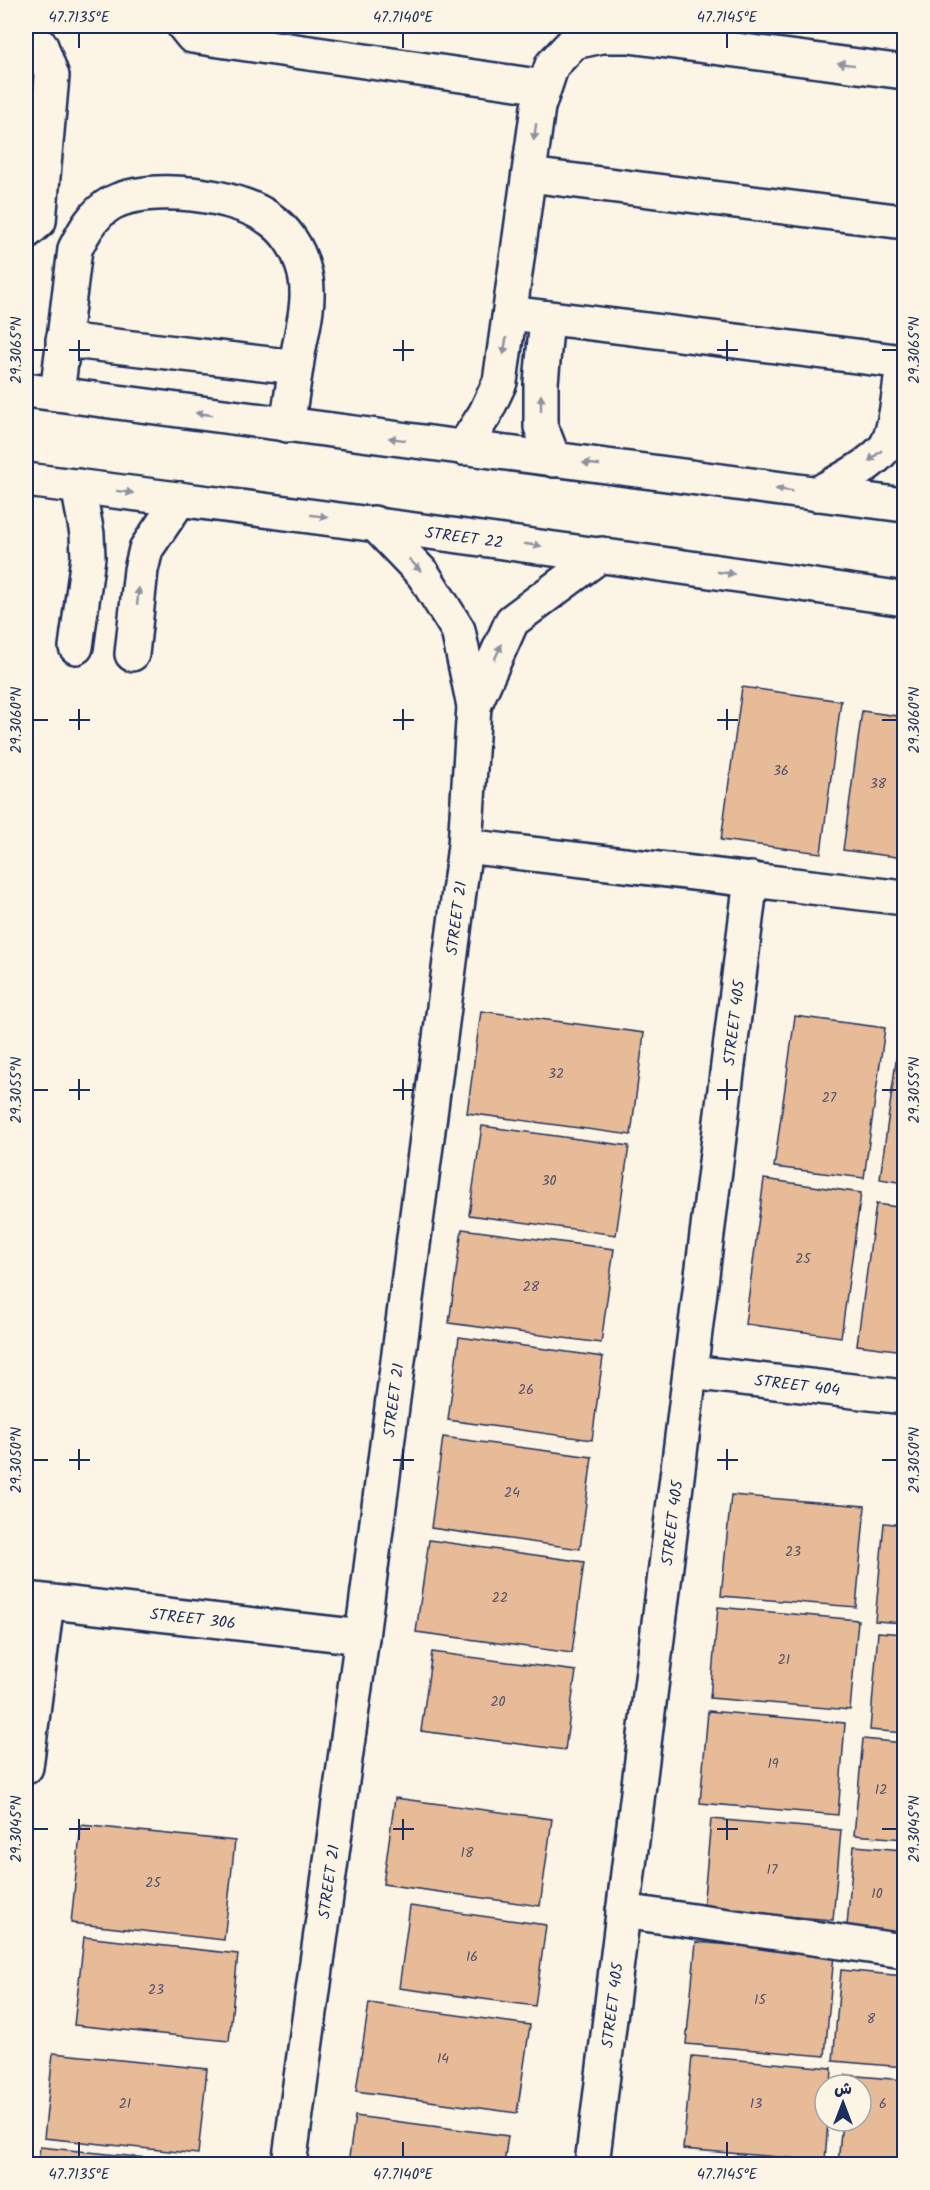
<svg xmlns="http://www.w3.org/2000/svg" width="930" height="2190" font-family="Kalam,'Playpen Sans Arabic',sans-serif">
<rect width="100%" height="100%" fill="#fcf5e5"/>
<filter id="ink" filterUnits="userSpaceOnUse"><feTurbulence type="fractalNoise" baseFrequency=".0167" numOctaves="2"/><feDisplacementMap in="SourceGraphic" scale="12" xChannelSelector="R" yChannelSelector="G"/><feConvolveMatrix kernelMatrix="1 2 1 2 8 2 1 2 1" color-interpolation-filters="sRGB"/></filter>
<g filter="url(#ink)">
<path fill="#e8bb98" stroke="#1b2f5e" stroke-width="1.5" d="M26 62 36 63 26 150Z
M742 687 841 701 821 853 721 840Z
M862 711 904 717V858L843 850Z
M481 1011 644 1033 631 1135 467 1113Z
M795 1016 885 1028 864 1178 774 1167Z
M899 1039 904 1040V1183L880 1179Z
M482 1126 629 1146 616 1235 469 1215Z
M764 1179 861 1193 841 1337 745 1324Z
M876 1204 904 1208V1351L857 1345Z
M462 1229 614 1249 601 1343 449 1323Z
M459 1337 603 1357 592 1440 448 1420Z
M443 1437 592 1457 580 1549 431 1528Z
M731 1495 865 1506 856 1607 721 1596Z
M884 1523 904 1525V1623L875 1621Z
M429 1540 584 1562 572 1653 416 1632Z
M718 1607 858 1620 850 1710 710 1698Z
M878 1632 904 1634V1733L870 1730Z
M432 1652 576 1671 565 1750 421 1731Z
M708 1711 845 1723 838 1815 700 1803Z
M863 1739 904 1743V1839L854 1835Z
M395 1798 552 1819 540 1906 383 1884Z
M711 1819 841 1830 833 1920 703 1909Z
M81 1825 235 1841 224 1940 71 1923Z
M854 1846 904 1850V1942L846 1937Z
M410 1906 546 1925 535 2006 399 1988Z
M84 1937 238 1954 229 2041 74 2025Z
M696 1942 834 1954 825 2056 686 2044Z
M841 1970 904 1976V2067L833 2061Z
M369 2003 530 2025 517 2113 356 2091Z
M53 2053 207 2069 198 2154 44 2138Z
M692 2056 832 2068 831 2085H825V2121H828L825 2161 683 2149Z
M846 2075 904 2080V2164H838L842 2121H861V2085H845Z
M355 2116 508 2136 504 2164H348Z
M40 2147 205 2164H38Z"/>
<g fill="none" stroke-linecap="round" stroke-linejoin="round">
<defs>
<g id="minor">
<path d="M184 26 192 36 544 87"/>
<path d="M26 38 41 46 52 76 39 221 26 232"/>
<path d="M529 175 904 222"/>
<path d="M510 313 904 362"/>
<path d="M547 318 541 383V427L554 460"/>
<path d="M63 340 296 367"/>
<path d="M26 390 904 505"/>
<path d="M57 394 75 249C84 231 94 213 112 203 149 183 237 194 270 219 286 230 298 248 303 267 312 293 304 322 299 348 295 374 291 399 287 425"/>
<path d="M463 448 485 414 500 382 538 107 552 65 574 42 602 36H629L904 72"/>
<path id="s1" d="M26 480C319 516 612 556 904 599"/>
<path d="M817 494C839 481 867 468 884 449 897 433 900 383 903 362"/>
<path d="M76 647 88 557 87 534 78 486"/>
<path d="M132 654 141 570 146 549 180 499"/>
<path d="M474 706 512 621 602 554"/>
<path d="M465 846 904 898"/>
<path id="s2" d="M690 1372 904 1397"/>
<path id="s3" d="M26 1599 362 1637"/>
<path d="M26 1767 47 1602"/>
<path d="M623 1911 904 1951"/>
<path id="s4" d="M289 2164 362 1637 465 846 474 706 458 630 423 574 374 523"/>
<path id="s5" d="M592 2164 751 879"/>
</g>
</defs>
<use href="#minor" stroke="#1b2f5e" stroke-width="38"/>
<use href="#minor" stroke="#fcf5e5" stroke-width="33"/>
</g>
<defs><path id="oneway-solid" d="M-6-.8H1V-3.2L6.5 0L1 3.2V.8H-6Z" transform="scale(1.5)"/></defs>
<g fill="#8c92a2">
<use href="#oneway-solid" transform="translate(846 64) rotate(-173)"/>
<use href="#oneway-solid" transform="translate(535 132) rotate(98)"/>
<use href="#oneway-solid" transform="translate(505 346) rotate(99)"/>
<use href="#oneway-solid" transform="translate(541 403) rotate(-90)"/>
<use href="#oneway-solid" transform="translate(204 414) rotate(-172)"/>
<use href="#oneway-solid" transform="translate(397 439) rotate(-173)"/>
<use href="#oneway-solid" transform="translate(875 456) rotate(140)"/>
<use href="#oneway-solid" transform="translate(591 464) rotate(-172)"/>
<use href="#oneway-solid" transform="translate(784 490) rotate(-172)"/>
<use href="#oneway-solid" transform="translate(125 492) rotate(7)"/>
<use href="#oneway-solid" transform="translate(319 516) rotate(7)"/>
<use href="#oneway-solid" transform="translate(533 545) rotate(8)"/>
<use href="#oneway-solid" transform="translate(415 565) rotate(46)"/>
<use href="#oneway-solid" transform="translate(726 573) rotate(8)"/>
<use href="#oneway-solid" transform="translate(138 596) rotate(-84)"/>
<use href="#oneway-solid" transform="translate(498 652) rotate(-66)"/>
</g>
</g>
<path fill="none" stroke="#1b2f5e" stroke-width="2" d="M79 33V48M403 33V48M727 33V48M79 340V361M403 340V361M727 340V361M33 350H48M69 350H90M393 350H414M717 350H738M882 350H897M79 709V730M403 709V730M727 709V730M33 720H48M69 720H90M393 720H414M717 720H738M882 720H897M79 1079V1100M403 1079V1100M727 1079V1100M33 1090H48M69 1090H90M393 1090H414M717 1090H738M882 1090H897M79 1449V1470M403 1449V1470M727 1449V1470M33 1460H48M69 1460H90M393 1460H414M717 1460H738M882 1460H897M79 1819V1840M403 1819V1840M727 1819V1840M33 1829H48M69 1829H90M393 1829H414M717 1829H738M882 1829H897M79 2142V2157M403 2142V2157M727 2142V2157"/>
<g text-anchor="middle" stroke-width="4.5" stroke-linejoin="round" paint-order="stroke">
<g font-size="14" fill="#4e526c">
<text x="781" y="775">36</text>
<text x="878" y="788">38</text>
<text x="556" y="1078">32</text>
<text x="829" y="1102">27</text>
<text x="549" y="1185">30</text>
<text x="803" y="1263">25</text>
<text x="531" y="1291">28</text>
<text x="526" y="1394">26</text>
<text x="512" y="1497">24</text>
<text x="793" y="1556">23</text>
<text x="500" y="1602">22</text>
<text x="784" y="1664">21</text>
<text x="498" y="1706">20</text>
<text x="773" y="1768">19</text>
<text x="881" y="1794">12</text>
<text x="467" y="1857">18</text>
<text x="772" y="1874">17</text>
<text x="153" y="1887">25</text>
<text x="877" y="1898">10</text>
<text x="472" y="1961">16</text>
<text x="156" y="1994">23</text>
<text x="760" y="2004">15</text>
<text x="871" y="2023">8</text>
<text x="443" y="2063">14</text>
<text x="125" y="2108">21</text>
<text x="756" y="2108">13</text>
<text x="883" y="2108">6</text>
</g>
<g font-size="16" fill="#1b2f5e" stroke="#fcf5e5">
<text dy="6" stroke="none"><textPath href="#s1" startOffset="442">STREET 22</textPath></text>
<text dy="6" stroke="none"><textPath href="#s4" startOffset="1257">STREET 21</textPath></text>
<text dy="6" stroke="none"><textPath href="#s5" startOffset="1150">STREET 405</textPath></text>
<text dy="6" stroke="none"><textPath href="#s2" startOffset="108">STREET 404</textPath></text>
<text dy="6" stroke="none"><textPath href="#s4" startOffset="771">STREET 21</textPath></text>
<text dy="6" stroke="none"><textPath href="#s5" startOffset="646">STREET 405</textPath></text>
<text dy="6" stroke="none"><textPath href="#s3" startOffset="168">STREET 306</textPath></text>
<text dy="6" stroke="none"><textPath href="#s4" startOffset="285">STREET 21</textPath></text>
<text dy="6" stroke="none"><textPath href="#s5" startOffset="160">STREET 405</textPath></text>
</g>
</g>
<rect width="930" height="2190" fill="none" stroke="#fcf5e5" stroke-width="66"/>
<g transform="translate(843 2103)"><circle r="28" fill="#fcf5e5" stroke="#a2a6af" stroke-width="1.5"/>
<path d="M0-4.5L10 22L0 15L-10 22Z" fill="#1b2f5e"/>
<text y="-9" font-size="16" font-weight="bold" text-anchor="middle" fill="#1b2f5e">ش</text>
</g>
<rect x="33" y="33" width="864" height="2124" fill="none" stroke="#1b2f5e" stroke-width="2"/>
<g font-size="15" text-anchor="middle" fill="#1b2f5e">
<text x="79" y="22">47.7135°E</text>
<text x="403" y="22">47.7140°E</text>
<text x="727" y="22">47.7145°E</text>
<text transform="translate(16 350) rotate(-90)" y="5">29.3065°N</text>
<text transform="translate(914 350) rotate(-90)" y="5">29.3065°N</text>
<text transform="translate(16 720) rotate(-90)" y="5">29.3060°N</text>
<text transform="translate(914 720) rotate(-90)" y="5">29.3060°N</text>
<text transform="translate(16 1090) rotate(-90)" y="5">29.3055°N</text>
<text transform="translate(914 1090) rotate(-90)" y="5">29.3055°N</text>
<text transform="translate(16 1460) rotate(-90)" y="5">29.3050°N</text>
<text transform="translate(914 1460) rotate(-90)" y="5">29.3050°N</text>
<text transform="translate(16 1829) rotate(-90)" y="5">29.3045°N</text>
<text transform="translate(914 1829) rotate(-90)" y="5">29.3045°N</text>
<text x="79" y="2179">47.7135°E</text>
<text x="403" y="2179">47.7140°E</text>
<text x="727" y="2179">47.7145°E</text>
</g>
</svg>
